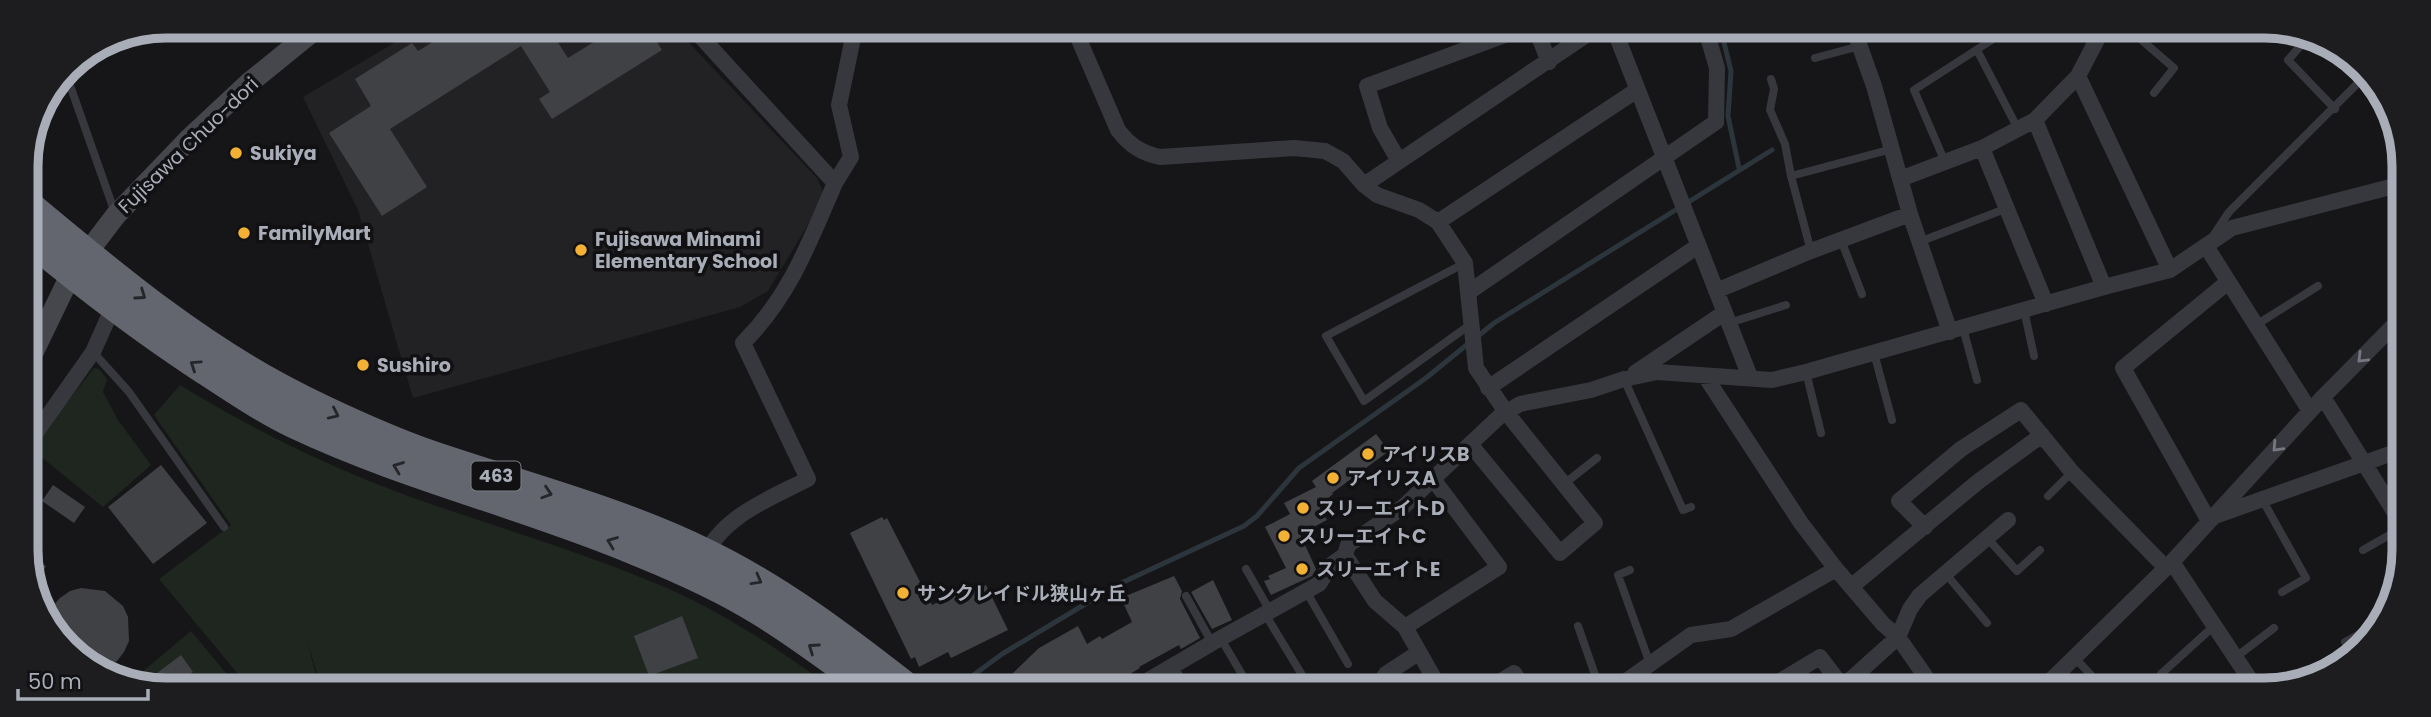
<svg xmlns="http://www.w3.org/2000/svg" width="2431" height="717" font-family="Poppins,'Noto Sans JP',sans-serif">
<rect width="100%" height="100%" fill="#161618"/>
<path fill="#222225" d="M421 27H674L817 178 825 196 768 291 740 307 413 398 358 210 303 97Z"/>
<path fill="#1e261f" d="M94 368 99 369 107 379 103 392 118 420 151 465 103 507 35 452 34 443Z
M180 385C242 423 307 456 374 483 471 521 573 547 669 589 726 614 781 651 832 688L321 686 307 641 319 686H248L159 579 231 525 154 415Z
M191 631 237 686H132L135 678Z"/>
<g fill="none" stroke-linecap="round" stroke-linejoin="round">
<path stroke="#2c353c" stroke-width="5" d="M1721 30 1731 71 1728 116 1739 168
M1477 337 1494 323 1772 150
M956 688 1002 654 1117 585 1244 526 1257 516 1299 468 1426 378 1469 343"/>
</g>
<path fill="#404145" d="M439 27H459L466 37 482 27H548L568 58 618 27H624L631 39 649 29 662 50 552 119 539 99 550 92 521 46 390 129 427 187 382 216 329 133 371 106 355 79 412 43 418 51 444 35Z
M1376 434 1389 451 1332 493 1333 494 1319 506 1327 520 1300 534 1316 569 1312 576 1271 595 1264 581 1270 579 1268 576 1286 568 1265 527 1290 514 1284 503 1316 487 1312 481Z
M161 465 207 523 153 564 108 507Z
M53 485 85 507 74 523 42 501Z
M882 517 884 520 887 518 932 605 959 592 961 597 986 585 1008 630 951 658 948 652 919 667 915 657 911 659 850 533Z
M29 557 46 566 35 588 29 577Z
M1174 576 1182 591 1180 599 1200 638 1181 649 1179 645 1139 667 1140 668 1125 677 1123 675 1101 688H1028L1013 673 1039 648 1078 626 1087 644 1100 636 1102 639 1132 622 1121 598Z
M1213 580 1232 620 1212 629 1191 592Z
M81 588 105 591 123 606 128 617 129 641 124 652 117 661 102 670 67 649 47 612 60 598 70 591Z
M682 616 698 658 649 676 634 636Z
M181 655 193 672 174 686H167L157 673Z"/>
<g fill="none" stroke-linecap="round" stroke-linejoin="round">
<path stroke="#37383d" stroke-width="8" d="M2131 31 2174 68 2154 93
M2221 31 2223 33
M2309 36 2288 60 2335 109
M1977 50 2018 129
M1815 58 1860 46
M65 71 115 213
M1771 79 1774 89 1770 110 1785 144 1791 176 1811 251
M1945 162 1914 90 2001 34
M1791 176 1892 149
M2213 236 2229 212 2367 74
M1841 240 1862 294
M1919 242 2005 209
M1465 263 1326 336 1364 401 1471 324
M2024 310 2034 356
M1729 323 1786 305
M2256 325 2318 286
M1963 328 1977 380
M93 352 129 392 224 527
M1874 353 1892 420
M1806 372 1821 433
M1624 379 1683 510 1691 507
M1564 484 1597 458
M2048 496 2072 472
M2262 499 2306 578 2282 592
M1988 539 2017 571 2040 550
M2363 550 2400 529
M1246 569 1270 611
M1630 570 1618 575 1650 664
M1946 574 1987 623
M1306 591 1348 664
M1186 596 1212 643
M1265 614 1310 688
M1578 626 1600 689
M1221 639 1250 688
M2345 642 2376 625
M2074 657 2105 690
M2236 657 2274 628
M2161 674 2215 625"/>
<path stroke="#37383d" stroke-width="16" d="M692 27 835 183C809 243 790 296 743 343L808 479C769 499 722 516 703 559
M1074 28 1118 130C1130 146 1142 153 1160 157L1294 148 1325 151 1343 161 1364 185 1377 195 1419 210 1438 222 1465 263 1476 368 1506 412 1595 523 1560 553 1470 444
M1536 29 1549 62
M1614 29 1750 377
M1854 30 1874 86 1910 214 1950 332
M2078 76 2170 270
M2035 120 2104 287
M1982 148 2046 304
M1399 161 1380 128 1367 86 1521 29
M1900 179 1982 148 2035 120 2078 76 2102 30
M835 183 851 157 839 105 855 28
M1364 185 1595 29
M1438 222 1637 90
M2206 246 2310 411
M1716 291 1811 251 1910 214
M1469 292 1716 122 1717 68 1706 30
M1635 373 1724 313
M1705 376 1801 523 1836 569 1883 624 1898 637 1935 690
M1488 388 1698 246
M2323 397 2400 521
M28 444 93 352 113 307
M2215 516 2401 450
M2209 521 2123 368 2228 282
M1925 527 1899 501 1961 449 2021 410 2072 472 2166 568
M2172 562 2257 690
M1852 586 1979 481 2042 435
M1405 627 1499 567 1433 479
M1170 668 1182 688
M1135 688 1212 643 1319 584 1331 565 1345 555
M1376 689 1386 674 1418 653
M1440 689 1405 627 1375 601 1345 555 1348 545 1403 507 1500 416 1520 404 1591 390 1624 379 1657 372 1772 380 1806 372 2104 287 2170 270 2232 228 2402 184
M1488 689 1514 673 1524 689
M1615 689 1691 635 1731 629 1836 569
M1767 689 1820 657 1842 686
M1839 690 1898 637 1910 609 1920 595 2008 520
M2041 690 2172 562 2323 397 2401 318"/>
<path stroke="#45474d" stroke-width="21" d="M28 363 71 274 116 215 188 140 249 83 318 27"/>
<path stroke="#63666e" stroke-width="28" d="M27 203C113 275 205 352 307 401 348 421 390 440 433 455 524 486 622 511 707 553 781 589 845 638 909 688
M27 238C81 283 137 326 196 365 228 386 260 408 295 425 405 477 525 505 637 552 679 569 722 588 760 612 798 635 833 662 869 688"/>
</g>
<defs><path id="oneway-chevron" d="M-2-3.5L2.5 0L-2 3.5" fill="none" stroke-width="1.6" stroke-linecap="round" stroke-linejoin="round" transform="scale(1.75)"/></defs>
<g stroke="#26262a">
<use href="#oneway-chevron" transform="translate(141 295) rotate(35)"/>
<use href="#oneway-chevron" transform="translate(195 365) rotate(-146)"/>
<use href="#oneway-chevron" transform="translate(334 414) rotate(25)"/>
<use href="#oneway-chevron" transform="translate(398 467) rotate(-159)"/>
<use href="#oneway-chevron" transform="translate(547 493) rotate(18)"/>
<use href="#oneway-chevron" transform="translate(612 542) rotate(-159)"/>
<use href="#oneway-chevron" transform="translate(757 580) rotate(29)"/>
<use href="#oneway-chevron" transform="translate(813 648) rotate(-145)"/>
</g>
<g stroke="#757881">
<use href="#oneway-chevron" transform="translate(2362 358) rotate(135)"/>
<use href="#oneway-chevron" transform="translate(2277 447) rotate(133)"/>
</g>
<g fill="#f2b134" stroke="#111113" stroke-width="2.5">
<circle cx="236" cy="153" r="7"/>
<circle cx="244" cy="233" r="7"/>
<circle cx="581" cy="250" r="7"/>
<circle cx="363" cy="365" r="7"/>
<circle cx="1368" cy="454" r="7"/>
<circle cx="1333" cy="478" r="7"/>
<circle cx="1303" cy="508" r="7"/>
<circle cx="1284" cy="536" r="7"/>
<circle cx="1302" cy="569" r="7"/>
<circle cx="903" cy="593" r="7"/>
</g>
<g text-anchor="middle" stroke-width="7" stroke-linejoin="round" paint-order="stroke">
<rect fill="#111113" stroke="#7b7e86" stroke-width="2" x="471.5" y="461.5" width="49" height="29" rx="5"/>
<g font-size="18" font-weight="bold" fill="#a8adb8">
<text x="496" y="482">463</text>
</g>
<g font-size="19" fill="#a8adb8" stroke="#111113">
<text transform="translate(188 145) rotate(-44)" y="7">Fujisawa Chuo-dori</text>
</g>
<g font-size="19" font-weight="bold" fill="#a8adb8" stroke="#111113" text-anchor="start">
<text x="250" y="160">Sukiya</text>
<text x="258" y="240">FamilyMart</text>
<text x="595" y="246">Fujisawa Minami<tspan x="595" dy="22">Elementary School</tspan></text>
<text x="377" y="372">Sushiro</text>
<text x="1382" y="461">アイリスB</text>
<text x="1347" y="485">アイリスA</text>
<text x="1317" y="515">スリーエイトD</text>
<text x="1298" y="543">スリーエイトC</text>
<text x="1316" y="576">スリーエイトE</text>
<text x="917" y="600">サンクレイドル狭山ヶ丘</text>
</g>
</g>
<path d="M0 0H2431V717H0ZM166 38H2264A128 128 0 0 1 2392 166V550A128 128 0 0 1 2264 678H166A128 128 0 0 1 38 550V166A128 128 0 0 1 166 38Z" fill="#1d1d20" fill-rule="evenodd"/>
<path fill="none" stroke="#a8adb8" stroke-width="9" d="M166 38H2264A128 128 0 0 1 2392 166V550A128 128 0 0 1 2264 678H166A128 128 0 0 1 38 550V166A128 128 0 0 1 166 38Z"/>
<path d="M18 689v10h130v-10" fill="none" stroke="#a8adb8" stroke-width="3.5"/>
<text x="28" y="689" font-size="21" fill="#a8adb8" stroke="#111113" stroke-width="5" paint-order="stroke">50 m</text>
</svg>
